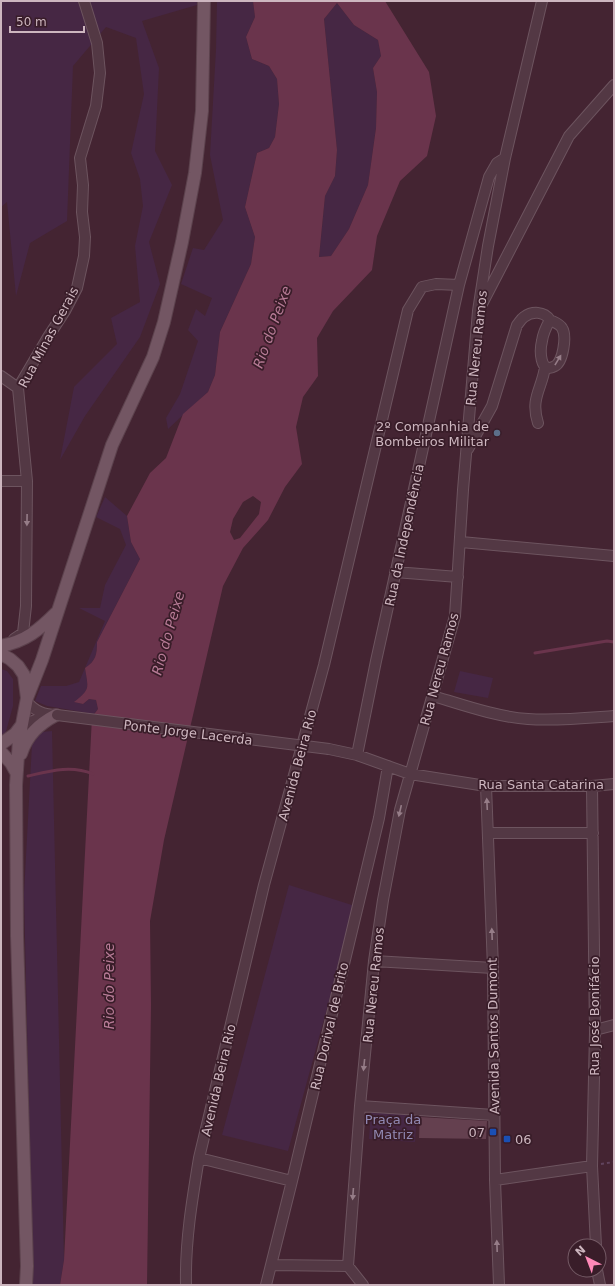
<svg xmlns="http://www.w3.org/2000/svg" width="615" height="1286" font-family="'DejaVu Sans',sans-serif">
<rect width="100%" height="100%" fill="#442432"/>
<path fill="#462744" d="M1 1H197V5L142 21 159 68 155 151 172 185 149 242 160 284 140 337 85 416 60 460 74 387 117 344 111 318 140 302 135 246 143 206 140 179 131 153 144 94 136 38 106 27 73 66 67 221 30 243 16 296 7 202 1 207Z
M217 1H253L255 17 246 37 252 59 269 66 277 79 279 104 275 137 269 148 257 153 245 207 255 237 251 264 220 332 215 375 208 392 168 429 166 418 180 394 198 341 188 330 196 309 205 316 212 298 181 284 193 248 204 250 223 220 210 155 216 49Z
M337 3 354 25 378 40 381 56 373 68 377 92 376 128 368 185 349 229 331 256 319 257 325 196 335 176 337 150 324 19Z
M105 497 127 516 131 542 140 559 97 642C97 654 96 661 85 668 88 688 91 689 75 702L83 704 89 699 96 700 98 709 94 714 47 706 35 701 41 686H66L79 682 105 621 79 608H100L105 585 126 545 120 529 96 517Z
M1 669 7 671 13 679V706L5 735H1Z
M460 671 493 678 488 698 454 692Z
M52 731 64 1260 60 1285H32L31 1199 24 894 32 744 41 732Z
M289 885 355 906 288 1151 222 1135Z
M371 1110 417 1114 415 1142 369 1139Z"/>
<path fill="#6a344c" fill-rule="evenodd" d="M253 1H385L429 72 436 116 427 156 400 181 377 236 372 270 333 311 317 338 318 376 303 397 296 427 302 464 285 487 268 520 243 548 223 586 164 840 150 921 151 1005 147 1285H60L64 1260 92 717 98 709 96 700 89 699 83 704 74 702C91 689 88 688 85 668 96 661 97 654 97 642L140 559 131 542 127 516 150 473 166 458 183 414 208 392 215 375 220 332 251 264 255 237 245 207 257 153 269 148 275 137 279 104 277 79 269 66 252 59 246 37 255 17ZM337 3 354 25 378 40 381 56 373 68 377 92 376 128 368 185 349 229 331 256 319 257 325 196 335 176 337 150 324 19ZM253 496 261 502 259 514 240 538 234 540 230 532 233 519 243 502Z"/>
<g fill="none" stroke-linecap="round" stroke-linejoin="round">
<path stroke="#6a344c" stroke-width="3" d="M535 653 607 641 614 642
M28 776C50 771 71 765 93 774"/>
</g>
<path fill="#64404f" d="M420 1117 487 1121 486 1139 419 1138Z"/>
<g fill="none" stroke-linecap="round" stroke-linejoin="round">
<defs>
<path id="minor" d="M482 304 569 136 614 85
M1 376 18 388
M538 423C530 398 542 389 545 367
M468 449 492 406 517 325C519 323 521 319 524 317 532 311 544 311 550 320 554 322 560 324 562 328 567 336 563 362 555 366 539 375 540 349 542 341 543 333 546 327 550 320
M1 481H27
M461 542 614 556
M395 572 458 577
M14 639 23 633 26 606 27 481 18 388 48 337 65 311 77 288 84 256 85 237 82 212 83 185 80 158 96 106 100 73 97 43 84 1
M433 696C463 705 497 717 528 719 557 721 586 718 614 716
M26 701C35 711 43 715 57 715
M21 726 47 715
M329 749 357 755 410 774 486 786H592L614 784
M357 755 376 661 459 285 489 177 497 163 505 158
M486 786 493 968 495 1180 499 1285
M592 786 595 1033 592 1166 596 1246
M488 833H593
M374 961 493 968
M595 1030 614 1025
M360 1106 494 1115
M199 1158 292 1181
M495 1180 592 1166
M272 1265 348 1266
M348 1266 360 1106 374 961 383 900 400 810 455 616 463 490 478 311 488 246 505 158 542 1
M348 1266 363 1285
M597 1270 600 1285
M186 1285C185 1242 192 1200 199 1158L264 885 324 665 408 310 422 287 436 284 459 285
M266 1285 292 1181 379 818 388 766"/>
<path id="major" d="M1 646C26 641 39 630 56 613
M1 654 10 659 18 666 24 675 27 698 19 740 16 785 17 936 27 1266 26 1285
M27 698 42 660 112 445 153 357 164 322 182 242 195 173 202 111 204 1
M1 744 15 734 21 726
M1 752 11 763 16 772
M21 754C27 735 39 724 56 715"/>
</defs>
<use href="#minor" stroke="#6d545f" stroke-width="12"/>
<use href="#major" stroke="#5c424d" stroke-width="14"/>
<path stroke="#61445e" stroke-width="2" stroke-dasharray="3 3" stroke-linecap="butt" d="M601 1164 614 1162"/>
<use href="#minor" stroke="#533844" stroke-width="10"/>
<use href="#major" stroke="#735663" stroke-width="12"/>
<defs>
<path id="minor-bridge" d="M57 715 329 749"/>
</defs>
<use href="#minor-bridge" stroke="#6d545f" stroke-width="12" stroke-linecap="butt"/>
<use href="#minor-bridge" stroke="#533844" stroke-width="10"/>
</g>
<defs><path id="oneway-solid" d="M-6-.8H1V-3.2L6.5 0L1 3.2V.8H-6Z"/></defs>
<g fill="#967d88">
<use href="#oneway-solid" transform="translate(558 360) rotate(-59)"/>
<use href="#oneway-solid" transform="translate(27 520) rotate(91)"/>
<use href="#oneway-solid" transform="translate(487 804) rotate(-93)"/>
<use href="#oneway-solid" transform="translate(400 811) rotate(103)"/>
<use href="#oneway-solid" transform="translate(492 934) rotate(-92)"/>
<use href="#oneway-solid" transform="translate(364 1065) rotate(96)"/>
<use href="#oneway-solid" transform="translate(353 1194) rotate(94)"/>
<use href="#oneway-solid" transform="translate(497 1246) rotate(-92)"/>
</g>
<circle fill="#5c6f8a" stroke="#391d29" stroke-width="1.5" cx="497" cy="433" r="4"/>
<g fill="#1a4fb4" stroke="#391d29" stroke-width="1.5">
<rect x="489" y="1128" width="8" height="8" rx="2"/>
<rect x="503" y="1135" width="8" height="8" rx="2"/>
</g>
<g text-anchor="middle" stroke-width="3.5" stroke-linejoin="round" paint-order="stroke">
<g font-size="13" fill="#cdb6bf" stroke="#391d29">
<text transform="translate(48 337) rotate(-62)" y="5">Rua Minas Gerais</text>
<text transform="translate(476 348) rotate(-84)" y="5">Rua Nereu Ramos</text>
<text transform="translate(404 535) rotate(-78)" y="5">Rua da Independência</text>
<text transform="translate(439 669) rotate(-75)" y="5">Rua Nereu Ramos</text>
<text transform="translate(188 732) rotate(7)" y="5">Ponte Jorge Lacerda</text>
<text transform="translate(297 765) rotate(-75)" y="5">Avenida Beira Rio</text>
<text x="541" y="789">Rua Santa Catarina</text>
<text transform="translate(373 985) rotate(-84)" y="5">Rua Nereu Ramos</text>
<text transform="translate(594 1016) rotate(-90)" y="5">Rua José Bonifácio</text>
<text transform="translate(329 1026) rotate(-77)" y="5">Rua Dorival de Brito</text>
<text transform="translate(493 1036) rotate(-91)" y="5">Avenida Santos Dumont</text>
<text transform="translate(218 1080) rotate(-77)" y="5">Avenida Beira Rio</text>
</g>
<g font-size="13" fill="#cdb6bf" stroke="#391d29" text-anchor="end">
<text x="489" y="431">2º Companhia de<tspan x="489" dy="15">Bombeiros Militar</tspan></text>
<text x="485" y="1137">07</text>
<text x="515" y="1144" text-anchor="start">06</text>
</g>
<g font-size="13" fill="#9189b3" stroke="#391d29">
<text x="393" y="1124">Praça da<tspan x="393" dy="15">Matriz</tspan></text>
</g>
<g font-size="14" font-style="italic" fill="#b77b96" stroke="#391d29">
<text transform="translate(272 327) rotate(-70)" y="5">Rio do Peixe</text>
<text transform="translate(168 633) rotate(-74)" y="5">Rio do Peixe</text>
<text transform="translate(109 986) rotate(-90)" y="5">Rio do Peixe</text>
</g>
</g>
<rect width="615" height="1286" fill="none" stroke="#cdb6bf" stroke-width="4"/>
<g transform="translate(587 1258) rotate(318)"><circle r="19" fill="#391d29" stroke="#745a65"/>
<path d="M0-3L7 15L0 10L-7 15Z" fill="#ff89b8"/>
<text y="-6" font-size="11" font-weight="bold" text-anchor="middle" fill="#cdb6bf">N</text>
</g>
<path d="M10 26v6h74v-6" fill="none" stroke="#cdb6bf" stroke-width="2"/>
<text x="16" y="26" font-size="12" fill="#cdb6bf" stroke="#391d29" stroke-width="3" paint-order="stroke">50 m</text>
</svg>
